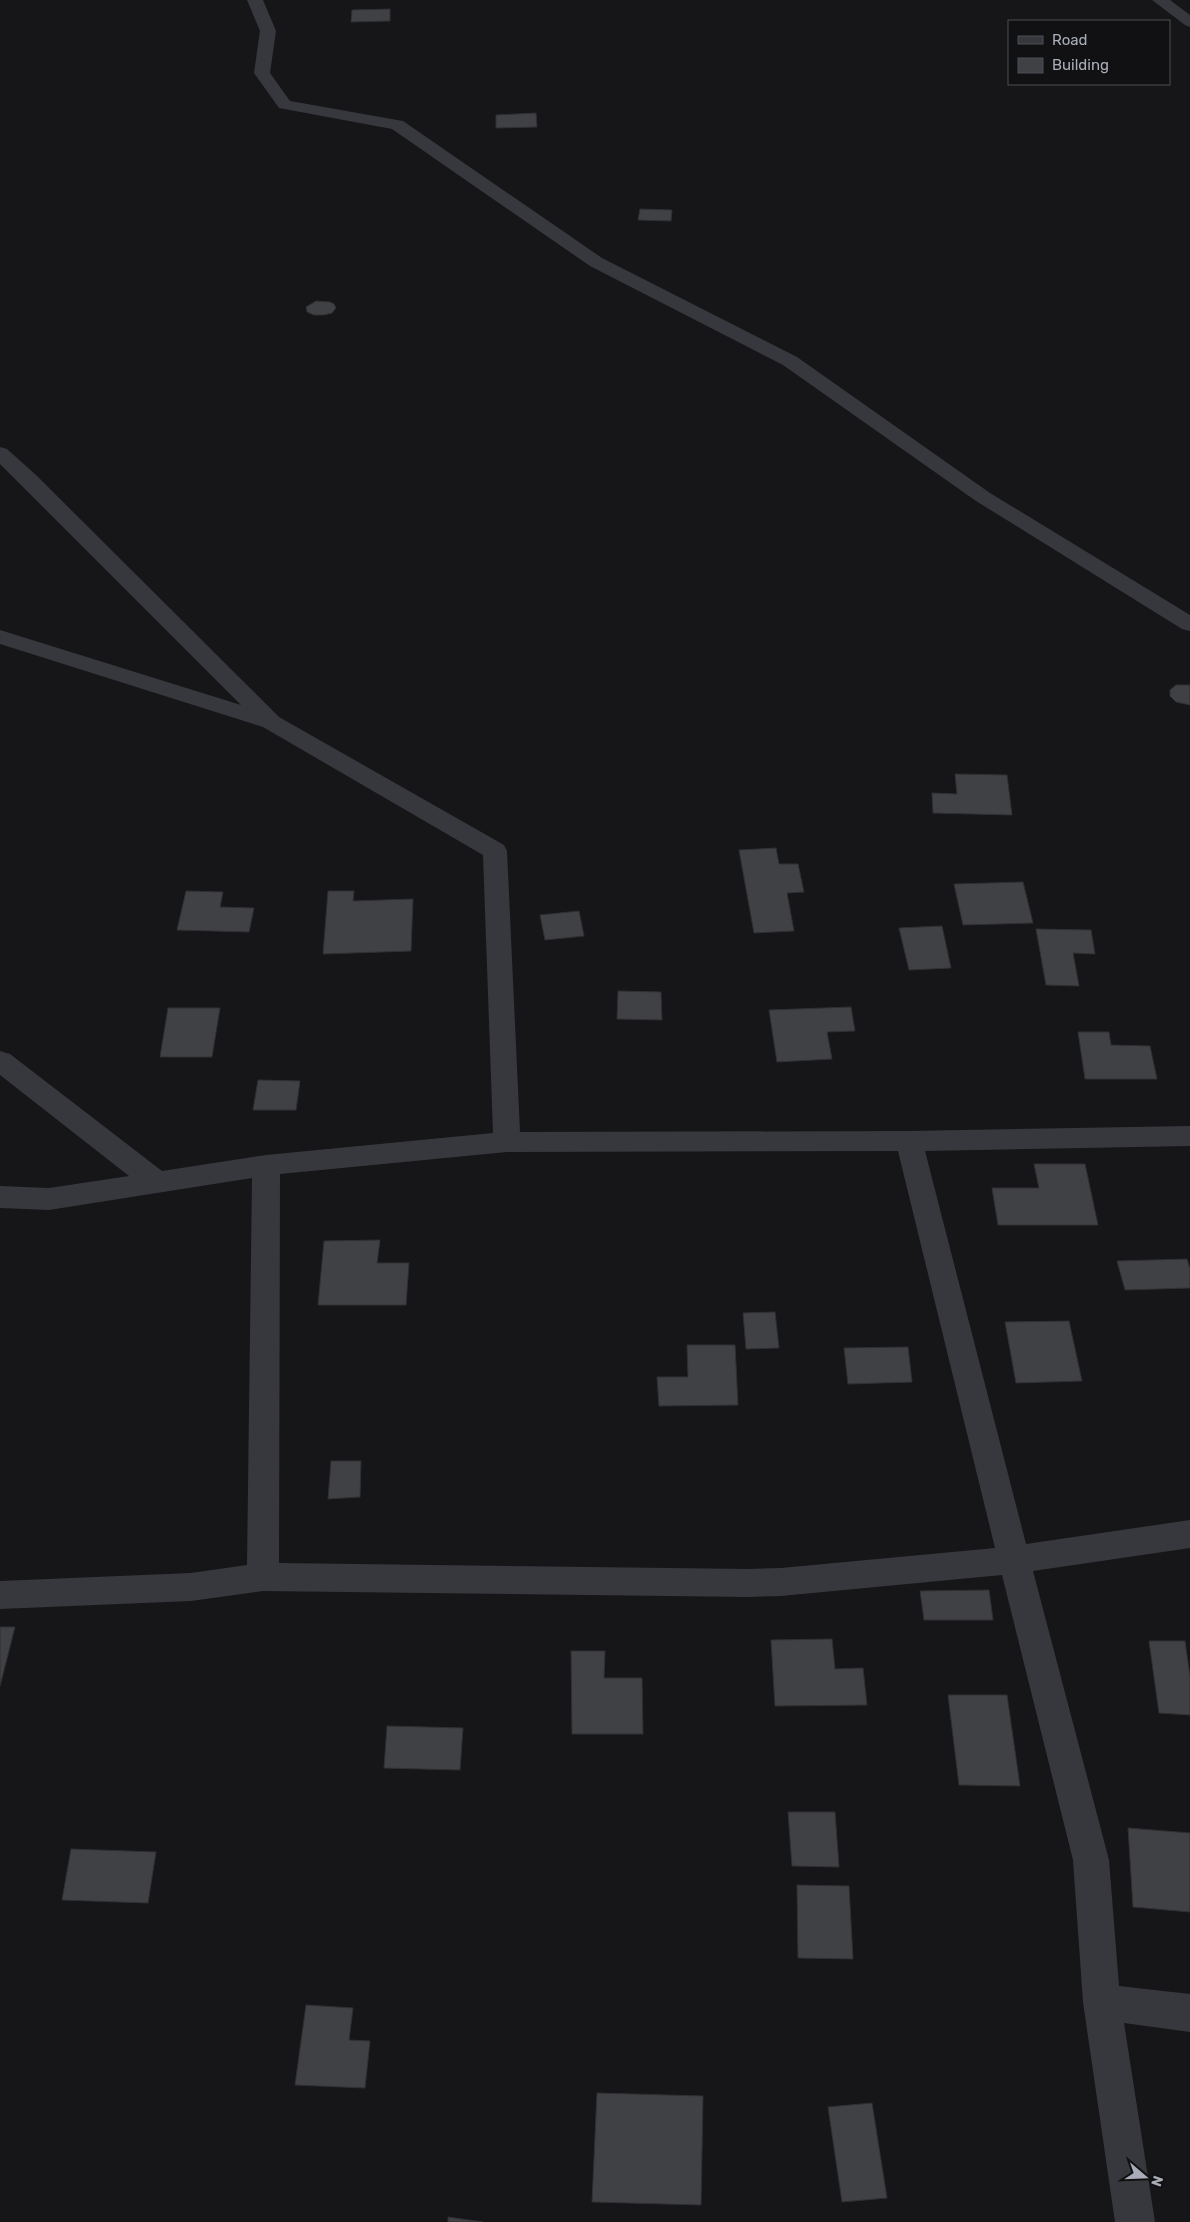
<svg xmlns="http://www.w3.org/2000/svg" width="1190" height="2222" font-family="Rubik,sans-serif">
<rect width="100%" height="100%" fill="#161618"/>
<path fill="#404145" stroke="#303034" d="M390 9V21L351 22 352 10Z
M536 113 537 127 496 128V115Z
M640 209 672 210 671 221 638 220Z
M316 301 330 302 334 304 336 308 332 313 324 315H314L307 312 306 307Z
M1176 685H1190V705L1176 702 1170 696V690Z
M955 774 1007 775 1012 815 933 813 932 793 957 794Z
M776 848 779 864H798L804 892 787 893 794 931 754 933 739 850Z
M1023 882 1033 923 963 925 954 884Z
M186 891 223 892 220 907 254 908 249 932 177 930Z
M328 891H354L353 901 413 899 411 951 323 954Z
M579 911 584 936 545 940 540 915Z
M942 926 951 968 909 970 899 928Z
M1036 929 1091 930 1095 954 1073 953 1079 986 1046 985Z
M618 991 661 992 662 1020 617 1019Z
M851 1007 855 1031 827 1032 832 1059 777 1062 769 1010Z
M168 1008H220L212 1057H160Z
M1078 1032H1109L1111 1045 1150 1046 1157 1079H1085Z
M258 1080 300 1081 296 1110H253Z
M1034 1164H1085L1098 1225H998L992 1188H1039Z
M380 1240 377 1263H409L406 1305H318L324 1241Z
M1187 1259 1190 1269V1288L1125 1290 1117 1261Z
M775 1312 779 1348 746 1349 743 1313Z
M1069 1321 1082 1381 1016 1383 1005 1322Z
M687 1345H735L738 1405 659 1406 657 1377H688Z
M908 1347 912 1382 848 1384 844 1348Z
M331 1461H361L360 1497 328 1499Z
M989 1590 993 1620H924L920 1591Z
M0 1627H15L0 1686Z
M832 1639 835 1669 863 1668 867 1705 775 1706 771 1640Z
M1149 1641H1185L1190 1676V1715L1159 1713Z
M571 1651H605L604 1678H642L643 1734H572Z
M948 1695H1007L1020 1786 959 1785Z
M387 1726 463 1728 460 1770 384 1768Z
M788 1812H835L839 1867 792 1866Z
M1128 1828 1190 1833V1912L1133 1907Z
M71 1849 156 1852 148 1903 62 1900Z
M797 1885 849 1886 853 1959 798 1958Z
M306 2005 353 2008 349 2040 370 2041 365 2088 295 2085Z
M597 2093 703 2096 701 2205 592 2202Z
M872 2103 887 2198 842 2202 828 2107Z
M448 2217 483 2222H448Z"/>
<g fill="none" stroke-linecap="round" stroke-linejoin="round">
<path fill="#37383d" fill-rule="evenodd" d="M247 0H263L276 31 270 73 290 101 403 121 602 258 797 357 990 493 1190 615V631L1182 629 976 501 783 365 590 266 392 129 279 108 254 73 260 31Z
M1152 0H1170L1190 15V27L1185 25Z
M0 447 7 449 36 475 279 717 504 845 507 851 520 1132 909 1131 1190 1126V1146L925 1151 1026 1544 1190 1520V1548L1033 1571 1109 1860 1119 1986 1190 1994V2032L1124 2023 1155 2222H1115L1083 2002 1073 1860 1002 1575 781 1596 748 1597 263 1591 191 1601 0 1609V1581L191 1573 247 1565 252 1178 49 1210 0 1208V1186L49 1188 129 1176 0 1075V1051L10 1054 162 1171 266 1155 493 1133 483 855 263 727 0 644V630L241 705 0 464ZM898 1151 995 1548 781 1568 748 1569 279 1563 280 1174 507 1152Z"/>
</g>
<rect x="1008" y="20" width="162" height="65" fill="#111113" stroke="#4d4f55"/>
<rect x="1018" y="36" width="25" height="8" fill="#37383d" stroke="#4d4f55"/>
<text x="1052" y="45" font-size="15" fill="#a8adb8">Road</text>
<rect x="1018" y="58" width="25" height="15" fill="#404145" stroke="#4d4f55"/>
<text x="1052" y="70" font-size="15" fill="#a8adb8">Building</text>
<g transform="translate(1145 2177) rotate(109)" stroke="#111113" stroke-width="4" paint-order="stroke">
<path d="M0-4L9 19L0 12L-9 19Z" fill="#a8adb8"/>
<text y="-8" font-size="14" font-weight="bold" text-anchor="middle" fill="#a8adb8">N</text>
</g>
</svg>
